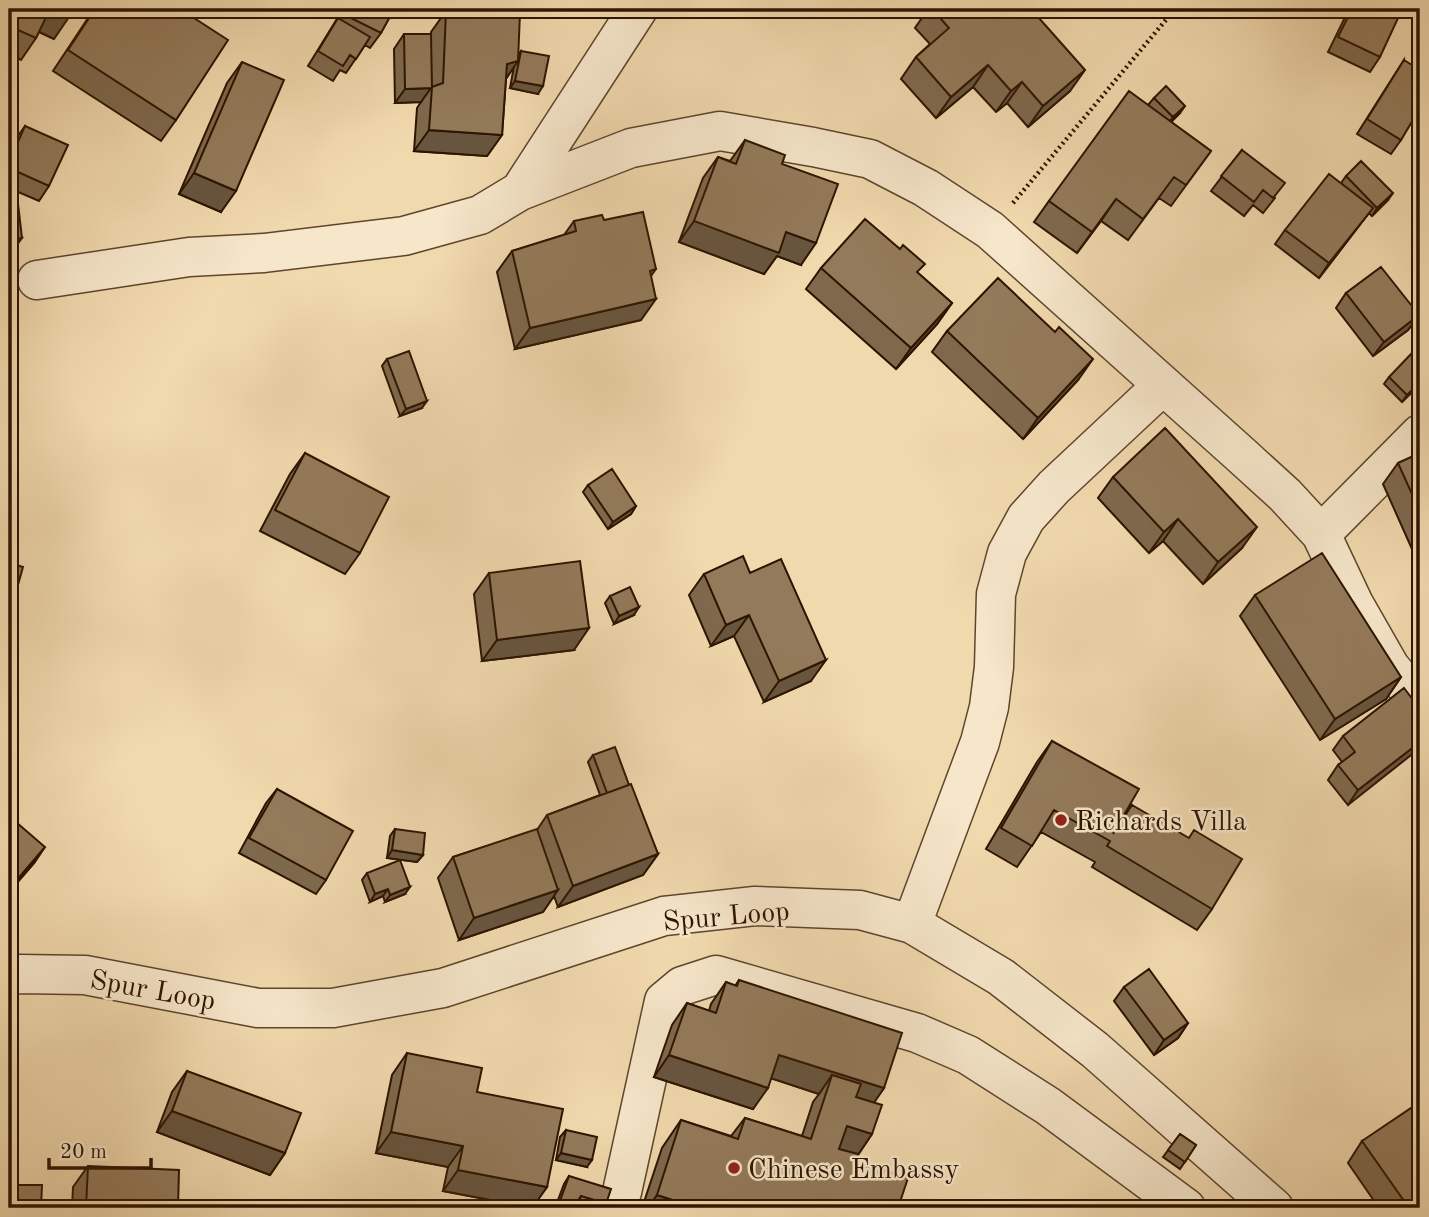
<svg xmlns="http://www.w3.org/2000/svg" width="1429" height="1217" font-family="'Old Standard TT',serif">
<rect width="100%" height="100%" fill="#f1d9ae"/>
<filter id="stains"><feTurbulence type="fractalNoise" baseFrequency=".00286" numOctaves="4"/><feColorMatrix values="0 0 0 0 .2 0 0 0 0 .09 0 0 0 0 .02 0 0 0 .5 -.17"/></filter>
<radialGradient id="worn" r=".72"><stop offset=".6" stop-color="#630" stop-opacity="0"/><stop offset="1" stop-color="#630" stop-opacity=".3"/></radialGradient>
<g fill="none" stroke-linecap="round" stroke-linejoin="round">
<defs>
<path id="minor" d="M520 191 638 9
M37 280 189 257 264 253 404 236 480 215 520 191 631 148 720 131 813 147 870 159 926 188 990 230 1240 454 1285 495 1321 534 1420 434
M1321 534 1354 604 1390 667 1420 703
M912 924 980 742 989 707 994 667 996 594 1007 553 1026 518 1054 487 1162 386
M9 976 19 974 85 975 258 1008H333L443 988 664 916 755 906 860 910 912 924 1001 977 1095 1050 1274 1208
M622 1192 664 1001 682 986 716 975 917 1033 968 1055 1048 1106 1186 1208"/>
</defs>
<use href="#minor" stroke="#5e452c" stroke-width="41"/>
<path stroke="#2d1400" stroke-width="4.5" stroke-dasharray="2 3.5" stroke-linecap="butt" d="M1013 203 1175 9"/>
<use href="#minor" stroke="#f6e6ca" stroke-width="38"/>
</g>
<path fill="#7e694d" stroke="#2d1400" stroke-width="2" d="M9 9 54 39 39 32 36 38 21 60 9 54Z
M94 9H180L176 120 161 141 53 71Z
M343 9H394L381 33 370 48 365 45 346 73 340 70 333 81 308 66Z
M928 9H1031L1070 91 1028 127 1007 103 996 112 973 87 936 118 901 79 916 57 930 44 915 28Z
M1349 9H1384L1380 57 1370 72 1328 52Z
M446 11 518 55 521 51 538 94 510 88 514 66 506 79 502 135 487 156 414 151 417 108 421 102 395 103 394 49 404 34 431 36V32Z
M1404 60 1401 140 1391 154 1357 134Z
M242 62 221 212 179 194 227 83Z
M1154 98 1180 113 1171 122 1211 151 1171 206 1159 198 1128 240 1101 221 1077 253 1034 222 1049 201 1148 105Z
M25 126 49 186 39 201 16 191 11 253H9V154L15 140Z
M745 140 782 164 801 265 777 256 764 274 679 242 703 178 718 157 730 161Z
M1242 150 1275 198 1263 213 1253 205 1244 216 1211 191Z
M1346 176 1388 200 1372 216 1369 213 1319 278 1275 244 1285 230 1341 183Z
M604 220 656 269 651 276 641 320 515 349 497 272 512 251 564 235 574 221Z
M821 268 918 273 952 303 937 324 896 369 806 289Z
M1346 293 1419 315 1408 330 1373 356 1336 308Z
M947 331 1078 380 1023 439 932 352Z
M387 359 422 408 400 416 382 366Z
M1420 361V384L1402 402 1384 384 1389 377Z
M305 453 360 553 345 574 260 531 290 474Z
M1420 453V567L1383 484 1398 463Z
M1113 477 1242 548 1203 584 1163 541 1149 553 1098 498Z
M588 485 636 506 631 514 608 529 583 492Z
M489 573 574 650 482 661 474 594Z
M750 573 811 681 764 702 734 636 711 646 689 595 704 574Z
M1255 595 1401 677 1386 699 1320 740 1240 616Z
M610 596 634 615 614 624 605 603Z
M1420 709 1348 805 1328 780 1338 765 1342 762 1333 750 1343 736Z
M1052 741 1118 824 1132 805 1212 909 1197 930 1092 867 1095 862 1041 832 1017 867 986 849 1037 762Z
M593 755 629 785 658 854 643 875 558 907 554 896 543 912 459 940 438 878 453 857 537 830 547 815 600 795 588 762Z
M277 789 326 880 316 894 239 853 266 803Z
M9 816 35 862 9 892Z
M395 829 423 855 417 862 387 858 390 836Z
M367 873 405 894 385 902 383 896 370 902 362 880Z
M739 980 884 1088 874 1102 872 1134 858 1155 856 1161 898 1208H642L662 1148 681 1120 731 1136 745 1118 802 1136 813 1102 819 1094 771 1078 753 1109 654 1077 672 1025 687 1003 709 1011 711 1004 726 982 735 986Z
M1124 987 1188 1023 1178 1038 1154 1055 1114 1001Z
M407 1053 477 1092 547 1187 532 1208 443 1191 448 1167 376 1153 392 1075Z
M187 1071 285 1153 270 1175 157 1132 172 1092Z
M566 1130 587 1167 556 1160 560 1137Z
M1180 1134 1196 1145 1180 1169 1163 1157Z
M1362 1141 1420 1208H1379L1348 1163Z
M88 1166 178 1208H72L73 1187Z
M569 1176 606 1204 621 1208H555L564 1184Z"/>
<path fill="#67553f" stroke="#2d1400" stroke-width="2" d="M50 9 69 17 54 39 35 30Z
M518 61 503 83 507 64Z
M988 65 973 87 936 118 951 97Z
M1085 70 1070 91 1028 127 1043 106Z
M515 81 543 86 538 94 510 88Z
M1022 82 1007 103 996 112 1011 91Z
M431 88 421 102 395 103 405 89Z
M1185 106 1180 113 1168 125 1173 117Z
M429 130 502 135 487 156 414 151Z
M194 173 236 191 221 212 179 194Z
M1393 193 1388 200 1372 216 1377 208Z
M1116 199 1101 221 1077 253 1092 232Z
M1373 208 1362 222 1319 278 1329 263Z
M694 221 786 232 816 243 801 265 777 256 764 274 679 242Z
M22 238 11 253H9V240Z
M656 299 641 320 515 349 530 328Z
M952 303 937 324 896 369 911 348Z
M1419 315 1408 330 1373 356 1384 342Z
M1093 359 1078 380 1023 439 1038 418Z
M1420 382V384L1402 402 1407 395Z
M427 401 422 408 400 416 406 409Z
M636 506 631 514 608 529 613 522Z
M1178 519 1163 541 1149 553 1164 532Z
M1257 527 1242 548 1203 584 1218 562Z
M639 607 634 615 614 624 619 616Z
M749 615 734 636 711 646 726 625Z
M589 628 574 650 482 661 497 640Z
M826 660 811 681 764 702 779 681Z
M1401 677 1386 699 1320 740 1335 719Z
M1420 742V748L1348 805 1358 790Z
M45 847 35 862 9 892 16 881Z
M392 850 423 855 417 862 387 858Z
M658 854 643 875 558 907 573 886Z
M410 887 405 894 385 902 390 895Z
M388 889 383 896 370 902 375 894Z
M558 890 543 912 459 940 474 918Z
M1188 1023 1178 1038 1154 1055 1164 1040Z
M669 1055 768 1088 753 1109 654 1077Z
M779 1055 884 1088 869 1110 832 1075 819 1094 764 1076Z
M172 1111 285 1153 270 1175 157 1132Z
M847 1126 872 1134 853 1162 827 1153Z
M391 1132 463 1146 448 1167 376 1153Z
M561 1153 592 1160 587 1167 556 1160Z
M458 1170 547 1187 532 1208 443 1191Z
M657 1195 698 1208H648Z
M560 1201 575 1205 573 1208H555Z"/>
<path fill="#937a5a" stroke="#2d1400" stroke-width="2" d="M9 9H73L69 17 50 9 36 38 9 26Z
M95 9H180L228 40 176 120 68 50Z
M346 9H394L381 33 343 14Z
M932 9H1031L1085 70 1043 106 1022 82 1011 91 988 65 951 97 916 57 949 28Z
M1352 9H1384L1399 16 1380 57 1338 37Z
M446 11 520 13 518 61 507 64 502 135 429 130 432 87 443 83Z
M338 18 370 37 356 59 350 55 343 66 318 51Z
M404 34H431L432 88 405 89Z
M521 51 549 56 543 86 515 81Z
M1404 60 1420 70V108L1401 140 1367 119Z
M242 62 284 80 236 191 194 173Z
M1166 86 1185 106 1173 117 1154 98Z
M1129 91 1211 151 1186 185 1174 177 1143 219 1116 199 1092 232 1049 201Z
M25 126 68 145 49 186 9 168V162Z
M745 140 785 155 782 164 838 184 816 243 786 232 779 253 694 221 718 157 736 164Z
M1242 150 1285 183 1273 198 1263 190 1254 202 1221 176Z
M1361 161 1393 193 1377 208 1346 176Z
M1329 174 1373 208 1329 263 1285 230Z
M9 187H16L22 238 9 240Z
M643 212 656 269 650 271 656 299 530 328 512 251 576 231 574 221 602 215 604 220Z
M865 219 900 249 903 245 925 264 917 272 952 303 911 348 821 268Z
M1381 267 1419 315 1384 342 1346 293Z
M998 278 1055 332 1059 327 1093 359 1038 418 947 331Z
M409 351 427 401 406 409 387 359Z
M1412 353 1420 361V382L1407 395 1389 377Z
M1165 428 1257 527 1218 562 1178 519 1164 532 1113 477Z
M305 453 389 497 360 553 275 510Z
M1420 453V512L1398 463Z
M612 469 636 506 613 522 588 485Z
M1322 553 1401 677 1335 719 1255 595Z
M743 556 750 573 781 559 826 660 779 681 749 615 726 625 704 574Z
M580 561 589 628 497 640 489 573Z
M9 563 23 567 9 617Z
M630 587 639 607 619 616 610 596Z
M1404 688 1420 709V742L1358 790 1338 765 1355 752 1343 736Z
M1052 741 1139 789 1113 834 1132 805 1189 838 1194 830 1242 859 1212 909 1107 846 1110 841 1054 810 1032 846 1001 828Z
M615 747 629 785 607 793 593 755Z
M631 784 658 854 573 886 547 815Z
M277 789 353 831 326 880 249 838Z
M9 816 45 847 16 881 9 874Z
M395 829 425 833 423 855 392 850Z
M537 829 558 890 474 918 453 857Z
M400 860 410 887 390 895 388 889 375 894 367 873Z
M1149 969 1188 1023 1164 1040 1124 987Z
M739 980 902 1033 884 1088 779 1055 768 1088 669 1055 687 1003 716 1013 726 982 737 986Z
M407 1053 482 1068 477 1092 563 1109 547 1187 458 1170 463 1146 391 1132Z
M187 1071 301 1113 285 1153 172 1111Z
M832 1075 861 1084 856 1097 882 1105 872 1134 847 1126 839 1149 858 1154 856 1161 908 1178 898 1208H698L657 1195 681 1120 738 1139 745 1118 811 1139Z
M1420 1102V1208H1409L1362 1141Z
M566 1130 597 1137 592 1160 561 1153Z
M1180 1134 1196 1145 1185 1162 1168 1150Z
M88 1166 179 1170 178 1208H86Z
M569 1176 611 1189 606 1204 581 1196 575 1205 560 1201Z
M9 1185H42L41 1208H9Z
M581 1196 621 1208H577Z"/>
<g fill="#8f2418" stroke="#f6e6ca" stroke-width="2.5">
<circle cx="1061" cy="820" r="7"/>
<circle cx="734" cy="1168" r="7"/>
</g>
<g text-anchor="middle" stroke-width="5" stroke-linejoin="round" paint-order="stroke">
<g font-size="28" fill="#2d1400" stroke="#f6e6ca" text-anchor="start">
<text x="1075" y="830">Richards Villa</text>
<text x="748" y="1178">Chinese Embassy</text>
</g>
<g font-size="28" fill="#2d1400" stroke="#f6e6ca">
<text transform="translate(726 915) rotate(-5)" y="10">Spur Loop</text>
<text transform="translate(153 989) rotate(10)" y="10">Spur Loop</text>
</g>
</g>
<rect width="1429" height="1217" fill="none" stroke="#f1d9ae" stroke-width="35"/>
<rect x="10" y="10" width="1408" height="1196" fill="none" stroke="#2d1400" stroke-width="3.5"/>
<rect x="18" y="18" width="1394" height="1182" fill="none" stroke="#2d1400" stroke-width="2"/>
<path d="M49 1158v10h102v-10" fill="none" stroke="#2d1400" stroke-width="3.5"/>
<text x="60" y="1158" font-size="21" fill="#2d1400" stroke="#f6e6ca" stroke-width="5" paint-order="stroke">20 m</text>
<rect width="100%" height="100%" filter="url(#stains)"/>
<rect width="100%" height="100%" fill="url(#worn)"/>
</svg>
